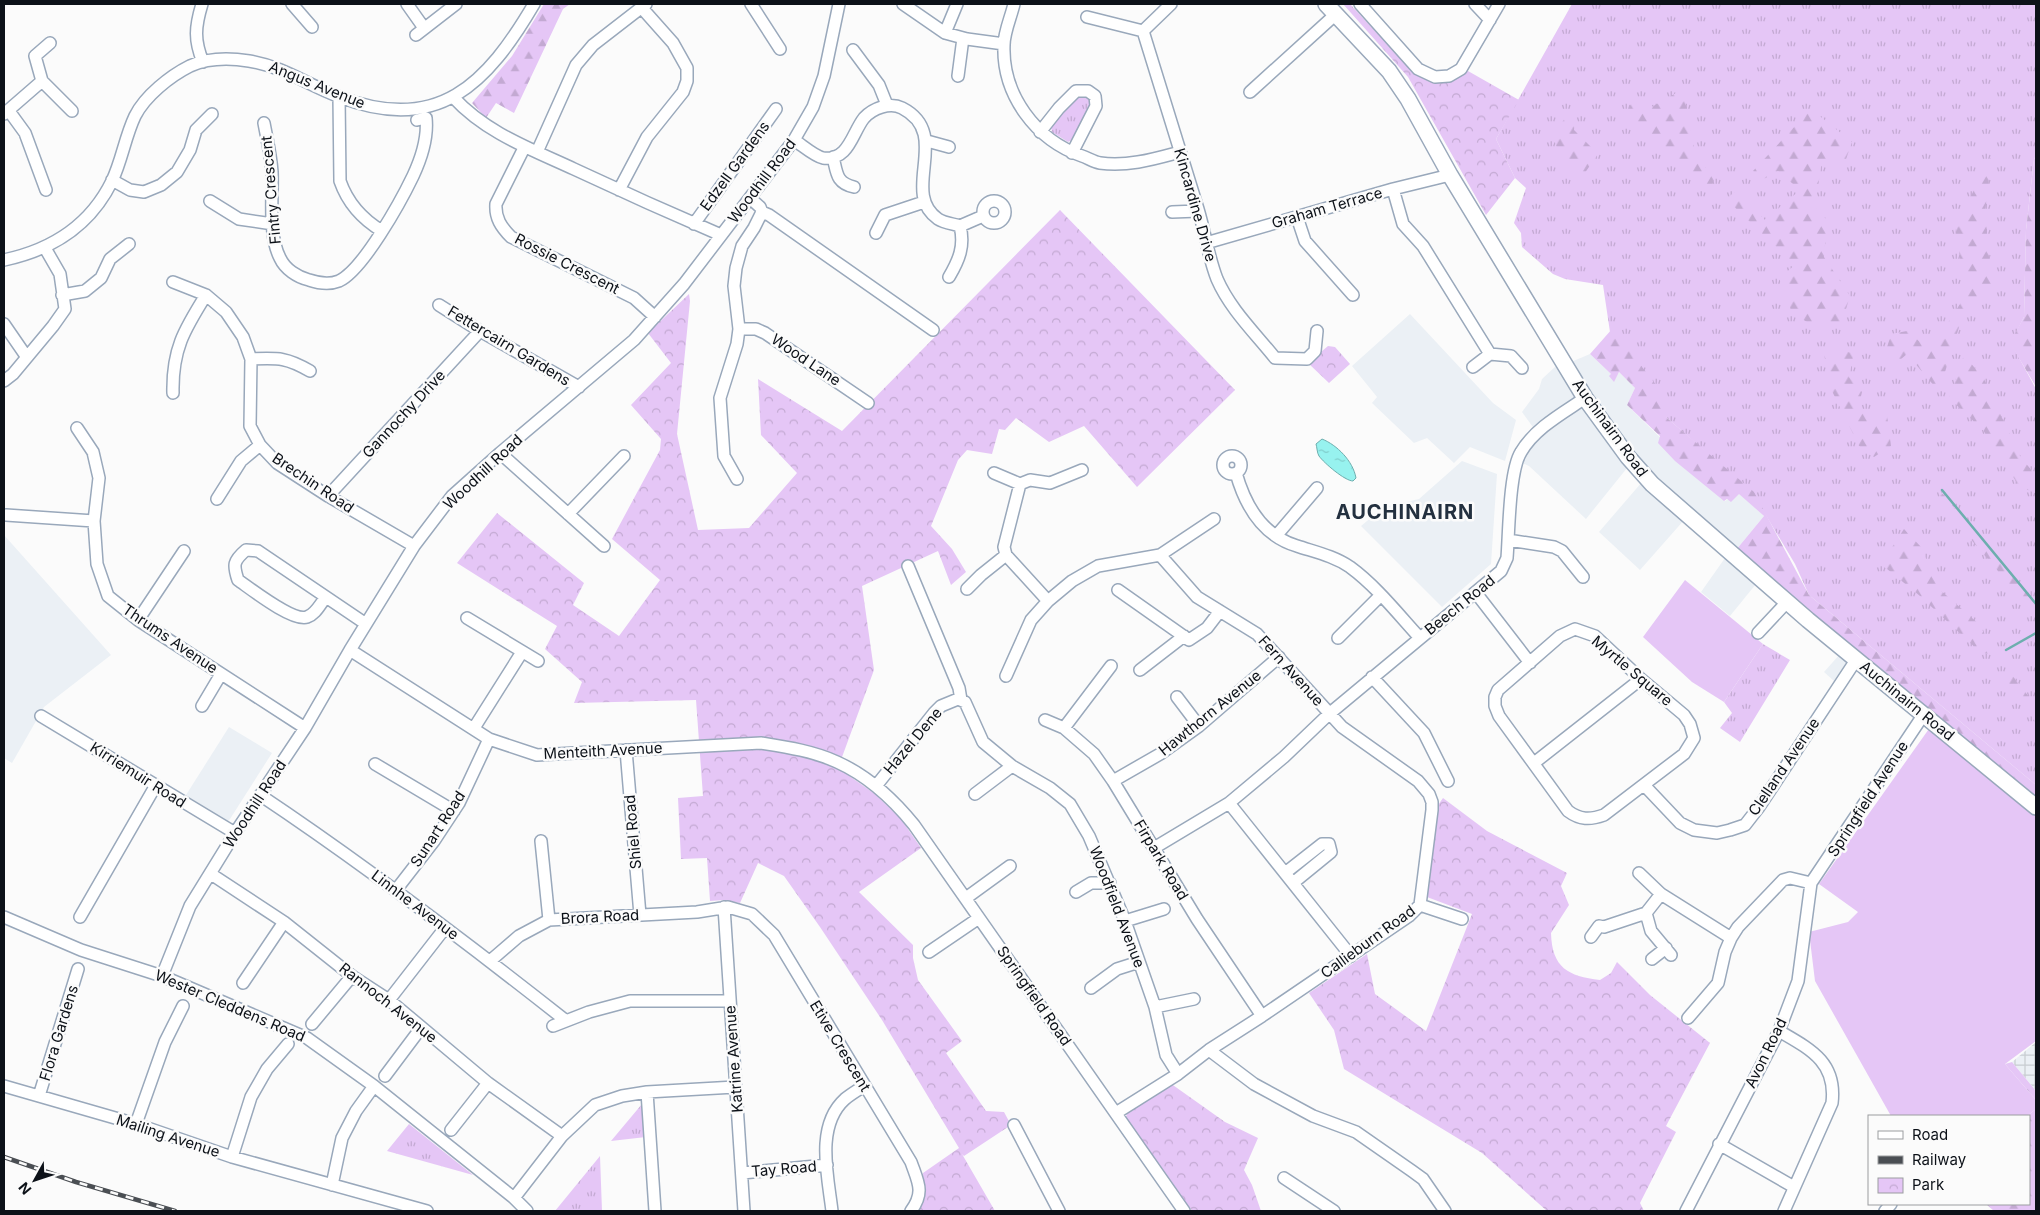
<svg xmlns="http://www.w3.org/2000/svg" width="2040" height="1215" font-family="Inter,sans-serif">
<defs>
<pattern id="industrial-grid" width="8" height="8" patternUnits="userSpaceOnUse" patternTransform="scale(1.25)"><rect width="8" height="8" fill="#ebf0f5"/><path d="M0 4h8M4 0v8" fill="none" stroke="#c8cdd1"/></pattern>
<pattern id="grass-tufts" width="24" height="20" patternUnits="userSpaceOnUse" patternTransform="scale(1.25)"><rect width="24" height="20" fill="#e5c6f6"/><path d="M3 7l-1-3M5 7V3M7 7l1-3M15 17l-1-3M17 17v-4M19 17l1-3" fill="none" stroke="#c3a9d2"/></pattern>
<pattern id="forest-firs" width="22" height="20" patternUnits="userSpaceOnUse" patternTransform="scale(1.25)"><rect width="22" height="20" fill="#e5c6f6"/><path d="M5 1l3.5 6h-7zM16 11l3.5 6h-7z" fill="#c3a9d2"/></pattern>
<pattern id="park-crowns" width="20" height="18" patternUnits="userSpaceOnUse" patternTransform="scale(1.25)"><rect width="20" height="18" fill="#e5c6f6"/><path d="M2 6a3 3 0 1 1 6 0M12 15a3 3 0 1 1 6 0" fill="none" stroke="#c3a9d2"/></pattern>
<pattern id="water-ripples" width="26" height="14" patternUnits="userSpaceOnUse" patternTransform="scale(1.25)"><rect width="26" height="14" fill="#97f2ef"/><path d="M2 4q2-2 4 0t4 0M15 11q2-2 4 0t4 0" fill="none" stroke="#81cecc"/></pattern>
</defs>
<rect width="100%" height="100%" fill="#fbfbfb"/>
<path fill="#ebf0f5" d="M1410 314 1493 403 1516 420 1505 461 1470 447 1454 463 1427 438 1414 443 1372 403 1377 397 1352 366Z
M1590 354 1611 374 1614 381 1619 372 1635 388 1627 405 1725 501 1739 493 1764 516 1736 550 1679 500 1622 438 1608 445 1627 468 1586 519 1529 466 1518 461 1540 437 1522 412 1539 389 1542 379 1556 366 1571 362Z
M1462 461 1497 474 1491 564 1442 607 1361 526 1384 507 1419 499Z
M1642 482 1685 519 1640 570 1599 532Z
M4 535 111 655 44 707 12 763 4 758Z
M1725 558 1756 584 1730 616 1701 592Z
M1840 654 1848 660 1834 681 1824 672Z
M229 727 272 753 230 819 227 822 186 795Z"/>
<path fill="url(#industrial-grid)" d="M2036 1042V1091L2012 1062Z"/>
<path fill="url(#grass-tufts)" d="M1572 4H2036V156L2034 159 2026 230 2024 317 2011 343 2036 389V785L1809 595 1795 564 1752 492 1667 418 1610 332 1603 285 1565 279 1553 274 1522 247 1521 233 1514 223 1526 188 1515 178 1496 139Z
M1079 95 1089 97 1091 103 1074 139 1068 142 1052 132 1051 126Z
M1763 644 1790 660 1740 742 1720 728 1732 713 1724 702Z
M642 1104 646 1137 611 1141Z
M409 1124 473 1175 387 1151Z
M600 1156 602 1211H555Z"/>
<path fill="url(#forest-firs)" d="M544 4H570L563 9 514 113 496 103 486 118 472 103 512 56Z
M1683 89 1696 157 1715 178 1711 188 1687 174 1624 118 1631 104 1650 108Z
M1811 109 1852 142 1845 162 1822 160 1815 207 1827 220 1824 257 1850 296 1842 322 1812 325 1792 313 1779 278 1795 265 1726 199 1737 190 1765 220 1800 190 1778 171 1762 180 1753 171Z
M1568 114 1575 118 1574 130 1598 154 1582 177 1561 162 1553 135Z
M1992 155 1985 212 1992 285 1960 324 1945 372 1936 388 1907 354 1894 365 1885 354 1891 334 1907 331 1925 346 1934 344 1966 295 1955 227Z
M2036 156V387L2010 343 2024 317 2026 230 2034 159Z
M1612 329 1661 391 1667 418 1754 492 1809 595 2036 785V801L1736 550 1764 516 1739 494 1731 502 1727 499 1724 501 1675 461 1658 443 1660 436 1627 405 1635 388 1619 372 1614 382 1609 376 1611 374 1590 354Z
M1823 348 1854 353 1849 377 1862 392 1858 408 1887 415 1891 446 1874 457 1859 446 1830 387Z
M1964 355 1984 379 2021 458 2036 475 2035 493 2019 486 1983 430 1949 398Z
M1935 485 2036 605V615L1955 521Z
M1904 529 1921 547 1938 588 1980 625 1994 654 1981 653 1920 596 1881 564Z
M2012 675 2036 706V723L2006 679Z
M2012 1062 2036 1091V1100L2005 1064Z
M2036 1109V1211H1994L1986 1204H2029V1116H2027Z"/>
<path fill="url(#park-crowns)" d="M1343 4H1350L1414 73 1434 83 1451 80 1468 71 1519 100 1496 139 1515 178 1486 215 1408 77Z
M1060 210 1235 390 1137 487 1084 426 1049 442 1016 418 1005 430 999 429 992 454 967 450 958 460 931 526 952 549 966 572 951 585 938 551 862 586 874 670 838 768 875 794 901 819 921 848 859 892 913 945V958L918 980 962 1041 946 1053 986 1111 1004 1112 1011 1125 964 1156 962 1154 995 1211H917L924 1201 923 1173 959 1148 882 1020 820 927 784 876 758 863 740 903 724 900 710 901 707 858 681 859 678 798 703 796 696 700 574 703 582 682 545 649 557 626 457 563 497 513 584 583 573 605 619 636 660 580 612 539 660 450 661 439 631 405 671 363 648 333 689 294 690 301 677 434 698 530 749 528 797 473 761 435 758 379 842 431Z
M1328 346 1335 347 1350 364 1329 383 1308 363Z
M1443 798 1487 831 1567 873 1561 886 1569 905 1551 933C1552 968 1568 976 1600 980L1611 973 1617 962 1650 995 1710 1043 1666 1126 1676 1132 1640 1203 1644 1211H1547L1482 1153 1344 1069 1334 1030 1309 993 1367 954 1375 994 1426 1031 1472 914 1427 897 1436 808Z
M1170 1083 1225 1122 1258 1138 1244 1170 1252 1185 1261 1211H1192L1126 1117 1128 1111Z"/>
<path fill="#e5c6f6" d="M1685 580 1763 644 1724 702 1692 682 1643 637Z
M1931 726 2036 813V1041L2005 1064 2036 1100V1109L2027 1116H1891L1815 981 1809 932 1848 922 1858 912 1819 884Z"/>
<path fill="url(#water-ripples)" stroke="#6daeae" d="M1322 439C1337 445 1353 461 1356 478L1353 481C1345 481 1324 463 1319 456 1317 453 1317 447 1316 444Z"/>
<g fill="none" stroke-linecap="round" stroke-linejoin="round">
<path stroke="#6daeae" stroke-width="2.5" d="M1942 490 2036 604
M2006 650 2036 633"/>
<defs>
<path id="minor" d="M202 4C195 27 194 40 203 62
M292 4 312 27
M407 4 424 28
M751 4 780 49
M903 4 945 33 967 39 1004 44
M1014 4C1011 17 1004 32 1004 45 1002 95 1036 140 1082 156 1088 158 1094 162 1100 163 1127 167 1154 159 1180 152
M1360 4 1418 69 1435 77 1449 76 1461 69 1499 4
M1475 4 1490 20
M1087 17 1143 31
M1143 31C1161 90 1180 150 1198 209 1205 232 1208 256 1217 279 1230 309 1255 333 1275 358L1307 359 1315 351 1317 331
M1143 31 1171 4
M945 33 957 4
M416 35 456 4
M50 43 35 56 42 81 72 111
M853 50 879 85 887 105
M958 76 963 38
M1250 92 1336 14
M339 97 340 181C348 204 362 219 382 231
M453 97C486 133 531 149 574 169 623 192 672 214 721 235
M9 111 25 133 46 190
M4 114 42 81
M264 123C267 139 271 156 272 172 273 198 268 235 280 258 285 269 297 277 309 280 318 283 329 285 339 281 363 270 401 201 413 176 421 159 428 137 426 118L417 120
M1040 132 1059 108 1076 91H1088L1095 96 1096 106 1072 153
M794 140C802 145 814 156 823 158 849 161 852 133 864 118 873 108 890 102 902 108 953 134 899 192 938 219 944 223 954 224 960 226L983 216
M927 141 949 147
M524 148 496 204C495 218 501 227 511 237L634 298 655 317
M537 152 576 65 593 45 646 4
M833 157C837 173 836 183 854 187
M112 180 130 190 144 192 161 185 177 172 190 150 196 130 212 114
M1393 189 1403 224 1423 246 1490 354 1473 367
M619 190 647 137 683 92 687 81V68L673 43 641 7
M750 198 760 207 762 212 769 215 933 330
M983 212a11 11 0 1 1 22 0a11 11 0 1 1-22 0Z
M210 201 239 219 273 224
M1172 212 1198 211
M1297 217 1305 241 1353 295
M694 224 776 109
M876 233 885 215 924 202
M1206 243 1393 189 1450 175
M4 260C51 250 90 226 112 181 122 160 125 137 135 116 145 96 170 76 190 66 208 58 230 58 249 61 285 67 307 85 340 97 438 135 487 84 534 4
M949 277C959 260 965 246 960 226
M173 282 206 295 226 312 243 337 251 359 250 426 260 445 277 463 328 496 414 546
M62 295 85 291 101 278 110 259 129 244
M439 305 480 331 579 387
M4 324 26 356
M739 329H756L765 333 868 403
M1490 354 1511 356 1522 368
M251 359C278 358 286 357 310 371
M4 381 13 374 53 326 65 309 60 274 45 248
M173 393C172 350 184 330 206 295
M77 428 93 452 99 478 94 521 97 564 108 596 138 620 305 728
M500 453 604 546
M1223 465a9 9 0 1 1 18 0a9 9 0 1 1-18 0Z
M994 473 1020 484 1030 480 1050 483 1082 470
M1236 473C1245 505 1263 536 1297 546 1315 552 1334 556 1350 567 1376 586 1398 614 1420 638
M737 479 724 456 720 398 737 344 739 329 734 286 736 268 742 246 754 228 762 212
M1020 484 1004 547 1006 555 1048 601
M328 496 480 331
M217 499 241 461 260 445
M568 514 624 456
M6 515 94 521
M1276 536 1317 488
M1508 540 1554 547 1562 551 1583 577
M908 566 959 688 961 700
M967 589 981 575 1006 555
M1118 590 1189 640 1207 628 1220 611
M1476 593 1530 663
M326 597C320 604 316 614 307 617 293 622 251 589 238 580 233 565 233 561 246 550L258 551 366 624
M467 618 538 661
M138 620 184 551
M1575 629 1595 636 1641 679 1684 715 1690 724 1694 738 1684 754 1604 815C1590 820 1580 820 1568 811L1499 716 1495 706V697L1498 690 1560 636Z
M1758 633 1787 602
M1338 638 1380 596
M350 650 489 739 537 755 761 743C786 747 813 751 837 762 868 776 893 799 914 825L1184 1211
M1140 670 1184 636
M1006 676 1031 620 1048 601 1072 581 1098 566 1160 555 1214 519
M1372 677 1424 733 1448 781
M1177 697 1199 726
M202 706 221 674
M41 716 235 833
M1045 720 1064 728 1094 754 1113 781 1197 919 1262 1016
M474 728 522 652
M1064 728 1111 666
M626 750 640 915
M1534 763 1641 679
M375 764 454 811
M1113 781 1160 754 1199 726 1279 657
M1644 785 1680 823 1694 830 1717 833 1730 830 1745 825 1759 807 1856 660
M876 786 934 713 941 706 958 699 965 702 983 742 1012 766 1050 788 1070 804 1089 836 1125 921 1155 1007 1166 1055 1178 1074
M975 794 1012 766
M260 795C365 865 466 942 565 1020
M1229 803 1351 956
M541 841 549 920
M1154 848 1229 803 1284 757 1329 714 1501 571 1507 558C1509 533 1509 471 1521 452 1535 428 1563 413 1585 398
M1285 873 1322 844H1329L1331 852 1293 883
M1639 873 1661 894 1731 938
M211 874 284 922 352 976 389 1000 488 1083 562 1136
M396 890 434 841 459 803 489 739
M1076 892 1091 883H1110
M966 898 1010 866
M1420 905 1462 919
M724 907 744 1211
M1646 913 1651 931 1671 955
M4 917 81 950 162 976 307 1038 374 1086 514 1198 527 1211
M80 917 156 785
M1125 921 1164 909
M1591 937 1599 926 1604 927 1646 913 1661 894
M929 952 979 918
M1652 959 1666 948
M490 961 519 936 549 920 697 912 728 907 752 914 774 935 911 1162C918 1182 925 1192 911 1211
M162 976 190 906 235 833 305 728 350 650 414 546 452 496 500 453 634 340 684 284 794 140 813 107 824 76 839 4
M243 983 284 922
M1091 988 1117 969 1139 962
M389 1000 445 928
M1155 1007 1194 999
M1688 1018 1718 983 1725 952 1731 938 1738 927 1783 880 1790 878 1811 883
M312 1024 352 976
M553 1026 589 1012 630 1001H730
M1779 1031C1810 1049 1837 1062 1832 1103L1784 1211
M1209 1050 1254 1084 1313 1116 1356 1132 1412 1171 1423 1179 1445 1211
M385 1076 421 1028
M4 1086 136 1124 232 1157 427 1211
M647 1092 655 1211
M39 1096 78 969
M1116 1113 1178 1074 1209 1050 1262 1016 1409 916 1420 905 1432 810V802L1429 794 1418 781 1342 727 1257 634 1197 597 1160 555
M136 1124 165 1042 183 1006
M1014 1125 1059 1211
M451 1130 488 1083
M1719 1144 1794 1187
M232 1157 251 1097 267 1069 288 1044
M742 1173 827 1165
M1284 1178 1334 1211
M332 1185 342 1138 356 1111 374 1086
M514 1198 562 1136 595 1105 622 1096 647 1092 735 1087
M832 1211C828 1176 815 1126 845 1099 851 1094 858 1090 864 1086
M1686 1211 1779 1031 1798 981 1811 883 1924 714
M1885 1211 1891 1204"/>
<path id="major" d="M1326 4 1389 71 1408 99 1450 175 1585 398 1628 457 1652 484 1808 620 2036 807"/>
</defs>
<use href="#minor" stroke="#99a8bb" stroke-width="14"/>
<use href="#major" stroke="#99a8bb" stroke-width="18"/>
<use href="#minor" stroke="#fff" stroke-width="11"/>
<use href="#major" stroke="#fff" stroke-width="15"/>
<defs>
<path id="rail" d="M4 1157 76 1182 175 1211"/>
</defs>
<use href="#rail" stroke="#4a4e53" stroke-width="4.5"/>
<use href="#rail" stroke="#fbfbfb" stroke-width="2.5" stroke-dasharray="8" stroke-linecap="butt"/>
</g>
<g text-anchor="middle" stroke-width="5" stroke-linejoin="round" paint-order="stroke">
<g font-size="15" fill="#0c1118" stroke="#fbfbfb">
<text transform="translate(317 85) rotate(22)" y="5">Angus Avenue</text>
<text transform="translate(735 166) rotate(-54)" y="5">Edzell Gardens</text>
<text transform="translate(762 181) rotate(-53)" y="5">Woodhill Road</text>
<text transform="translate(271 190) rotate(-95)" y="5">Fintry Crescent</text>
<text transform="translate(1195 205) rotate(74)" y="5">Kincardine Drive</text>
<text transform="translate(1327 208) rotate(-16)" y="5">Graham Terrace</text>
<text transform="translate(567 264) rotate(27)" y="5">Rossie Crescent</text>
<text transform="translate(509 346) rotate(31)" y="5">Fettercairn Gardens</text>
<text transform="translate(806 360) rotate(34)" y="5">Wood Lane</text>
<text transform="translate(404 414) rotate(-47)" y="5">Gannochy Drive</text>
<text transform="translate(1610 428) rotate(54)" y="5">Auchinairn Road</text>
<text transform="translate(483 472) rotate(-43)" y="5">Woodhill Road</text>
<text transform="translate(313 483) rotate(34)" y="5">Brechin Road</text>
<text transform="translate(1460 605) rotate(-39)" y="5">Beech Road</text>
<text transform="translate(170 639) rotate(34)" y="5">Thrums Avenue</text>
<text transform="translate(1291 671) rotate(48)" y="5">Fern Avenue</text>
<text transform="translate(1632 671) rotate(40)" y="5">Myrtle Square</text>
<text transform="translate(1907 701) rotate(39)" y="5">Auchinairn Road</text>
<text transform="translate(1210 713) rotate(-39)" y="5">Hawthorn Avenue</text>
<text transform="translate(913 741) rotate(-50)" y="5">Hazel Dene</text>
<text transform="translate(603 751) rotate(-3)" y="5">Menteith Avenue</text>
<text transform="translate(1784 767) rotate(-56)" y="5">Clelland Avenue</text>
<text transform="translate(138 775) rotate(32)" y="5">Kirriemuir Road</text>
<text transform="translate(1868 799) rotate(-57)" y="5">Springfield Avenue</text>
<text transform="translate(255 804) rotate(-57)" y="5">Woodhill Road</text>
<text transform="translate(438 829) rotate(-57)" y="5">Sunart Road</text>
<text transform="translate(633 832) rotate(-95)" y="5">Shiel Road</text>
<text transform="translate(1161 860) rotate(59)" y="5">Firpark Road</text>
<text transform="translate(415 905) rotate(37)" y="5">Linnhe Avenue</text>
<text transform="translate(1117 907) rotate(69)" y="5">Woodfield Avenue</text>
<text transform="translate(600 917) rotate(-3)" y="5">Brora Road</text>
<text transform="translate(1368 942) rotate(-36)" y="5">Callieburn Road</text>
<text transform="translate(1034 996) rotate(55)" y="5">Springfield Road</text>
<text transform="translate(388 1003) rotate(38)" y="5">Rannoch Avenue</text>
<text transform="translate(230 1006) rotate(23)" y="5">Wester Cleddens Road</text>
<text transform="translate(59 1033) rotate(-73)" y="5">Flora Gardens</text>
<text transform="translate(840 1046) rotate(59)" y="5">Etive Crescent</text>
<text transform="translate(1766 1053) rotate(-64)" y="5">Avon Road</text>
<text transform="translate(734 1059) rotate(-94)" y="5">Katrine Avenue</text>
<text transform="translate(168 1136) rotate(18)" y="5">Mailing Avenue</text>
<text transform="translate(784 1169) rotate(-5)" y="5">Tay Road</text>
</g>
<g font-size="20" font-weight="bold" letter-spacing="1" fill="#23303f" stroke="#fbfbfb">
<text x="1405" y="519">AUCHINAIRN</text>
</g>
</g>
<rect width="2040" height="1215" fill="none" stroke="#0c1118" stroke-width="10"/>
<rect x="1868" y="1115" width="162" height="90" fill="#fbfbfb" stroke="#9b9da0"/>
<rect x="1878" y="1131" width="25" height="8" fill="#ffffff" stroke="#9b9da0"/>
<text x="1912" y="1140" font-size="15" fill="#0c1118">Road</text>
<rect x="1878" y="1156" width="25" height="8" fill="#4a4e53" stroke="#9b9da0"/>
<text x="1912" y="1165" font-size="15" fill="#0c1118">Railway</text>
<rect x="1878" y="1178" width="25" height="15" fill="url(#park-crowns)" stroke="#9b9da0"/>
<text x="1912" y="1190" font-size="15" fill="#0c1118">Park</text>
<g transform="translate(35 1180) rotate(230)" stroke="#fbfbfb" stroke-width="4" paint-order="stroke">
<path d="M0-4L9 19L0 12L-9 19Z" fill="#0c1118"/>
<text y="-8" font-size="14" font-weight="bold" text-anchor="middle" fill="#0c1118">N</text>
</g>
</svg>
